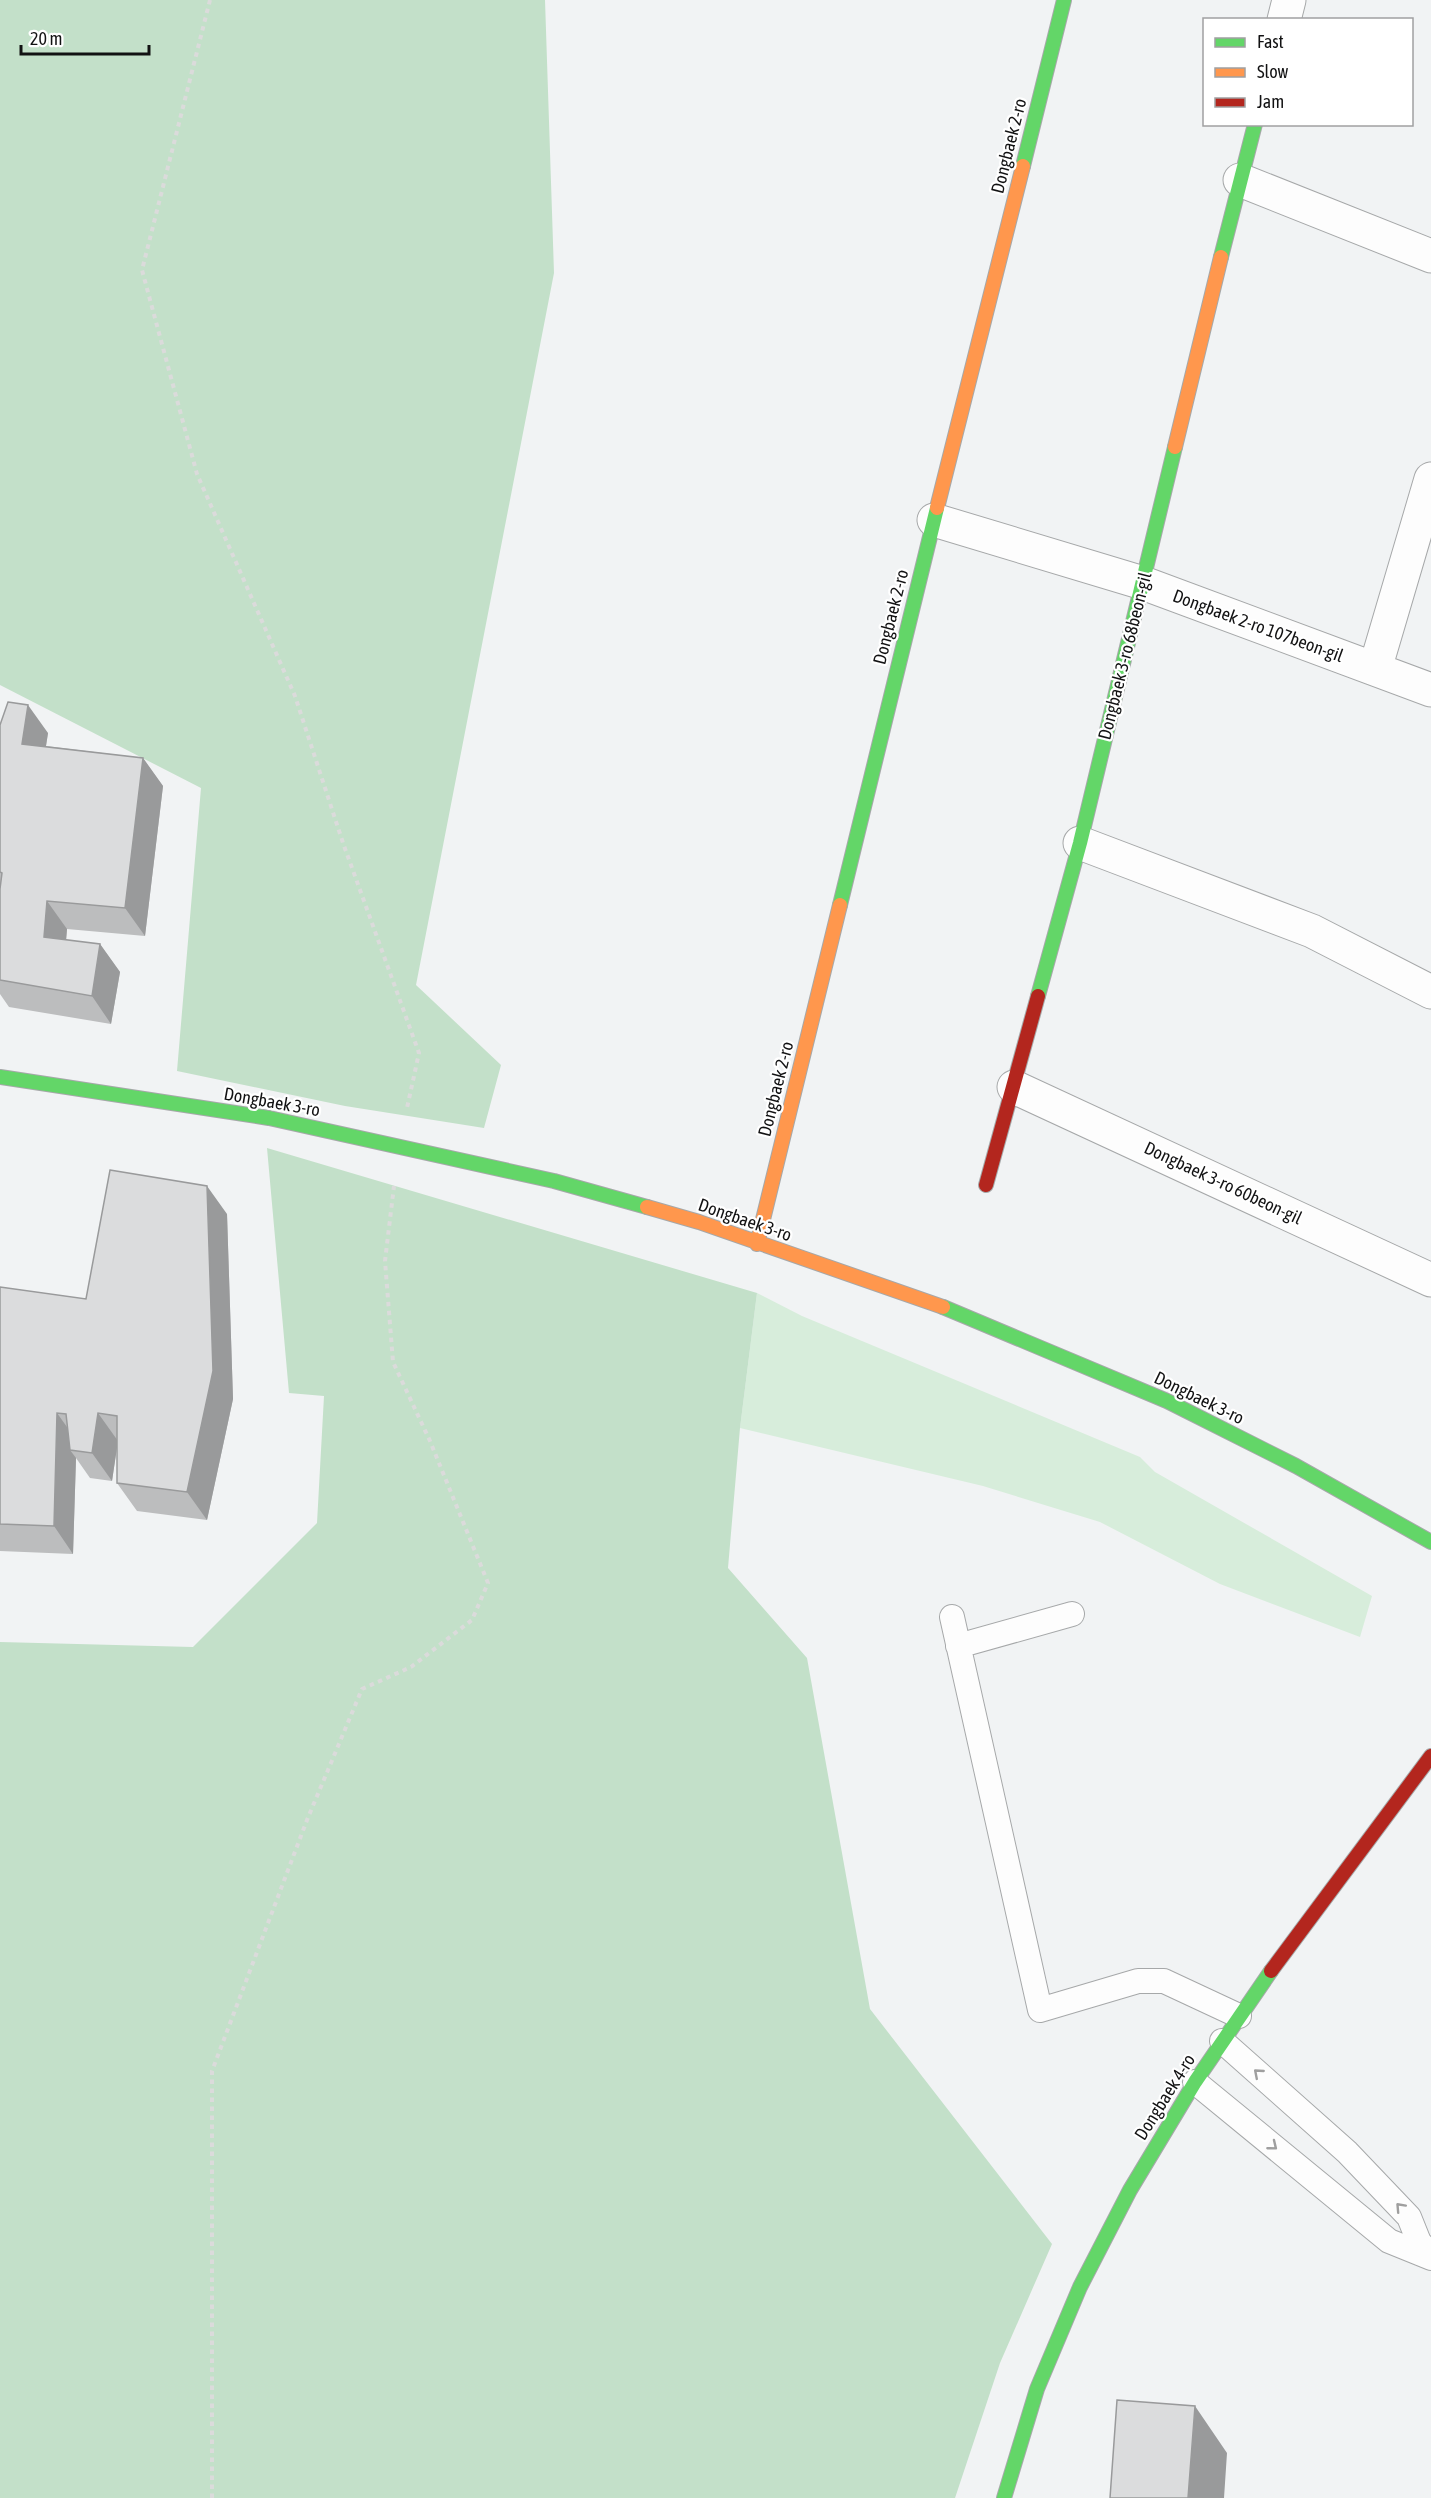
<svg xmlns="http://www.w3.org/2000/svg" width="1431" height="2498" font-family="'Asap Condensed',sans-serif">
<rect width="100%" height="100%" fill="#f1f3f4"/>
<path fill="#d7eddb" d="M757 1293 802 1316 1140 1457 1155 1472 1372 1596 1360 1637 1220 1584 1100 1522 983 1486 740 1428Z"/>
<path fill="#c3e0c9" d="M0 0H545L554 273 416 985 501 1065 484 1128 345 1106 177 1071 201 788 0 685Z
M267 1148 757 1293 740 1428 728 1568 807 1658 870 2009 1052 2244 1000 2363 955 2498H0V1642L193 1647 317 1523 324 1396 289 1393Z"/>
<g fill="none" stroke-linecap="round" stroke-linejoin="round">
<defs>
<path id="lane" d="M952 1617 1040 2010 1138 1981H1164L1239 2016
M958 1646 1072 1614
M1222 2041 1347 2152 1409 2217 1419 2242 1431 2255
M1195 2082 1389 2241 1431 2258"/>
<path id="street" d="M1284 20 1289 0
M1240 180 1431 256
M934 520 1143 583 1431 690
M1375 669 1431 479
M1080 843 1312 931 1431 992
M1014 1087 1431 1280"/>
<path id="fast" d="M1023 166 1064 0
M1221 257 1255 124
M840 905 937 508
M1038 996 1080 843 1175 447
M0 1077 269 1118 554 1181 647 1207
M943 1307 1167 1401 1296 1466 1431 1542
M1004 2498 1037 2389 1080 2287 1130 2190 1195 2082 1271 1971"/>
<path id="slow" d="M1175 447 1221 257
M937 508 1023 166
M647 1207 699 1222 943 1307
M757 1244 840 905"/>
<path id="jam" d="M986 1185 1038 996
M1271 1971 1431 1756"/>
</defs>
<use href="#lane" stroke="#a6a8a9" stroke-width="26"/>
<use href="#street" stroke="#a6a8a9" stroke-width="35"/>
<use href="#fast" stroke="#a6a8a9" stroke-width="16"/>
<use href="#slow" stroke="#a6a8a9" stroke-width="16"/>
<use href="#jam" stroke="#a6a8a9" stroke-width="16"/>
<path stroke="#dbdbdb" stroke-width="4" stroke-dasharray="4.5 4.5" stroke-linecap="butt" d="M210 0 142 270 197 474 295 696 343 843 419 1053 407 1108
M212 2498V2071L307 1820 362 1689 411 1667 472 1620 488 1583 430 1441 393 1362 385 1261 394 1186"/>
<use href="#lane" stroke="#fdfdfd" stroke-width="24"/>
<use href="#street" stroke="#fdfdfd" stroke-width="33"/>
<use href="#fast" stroke="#63d668" stroke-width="14"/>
<use href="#slow" stroke="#ff974d" stroke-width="14"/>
<use href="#jam" stroke="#b3261e" stroke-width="14"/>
</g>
<path fill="#bcbdbe" d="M0 725 48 733 46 746 143 758 163 786 145 936 67 929 66 940 100 944 120 972 111 1024 9 1007 0 994Z
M227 1214 233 1399 207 1520 137 1511 117 1483V1447L112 1481 90 1478 76 1458 73 1554 0 1551V1287L86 1299Z"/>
<path fill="#999a9b" d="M28 705 48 733 42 771 22 744Z
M143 758 163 786 145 936 125 908Z
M47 901 67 929 64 965 44 937Z
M100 944 120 972 111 1024 92 996Z
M207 1186 227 1214 233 1399 207 1520 187 1492Z
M57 1413 77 1441 70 1450 76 1458 73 1554 54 1526Z
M98 1413 118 1441 112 1481 92 1453Z
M1195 2406 1227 2453 1224 2498H1188Z"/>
<path fill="#dbdcdd" stroke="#999a9b" stroke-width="1.5" d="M8 702 28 705 22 744 143 758 125 908 47 901 44 937 100 944 92 996 0 980V889L2 873 0 872V725Z
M110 1170 207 1186 213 1371 187 1492 117 1483V1416L98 1413 92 1453 70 1450 66 1414 57 1413 54 1526 0 1524V1287L86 1299Z
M1117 2400 1195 2406 1188 2498H1110Z"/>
<defs><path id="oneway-chevron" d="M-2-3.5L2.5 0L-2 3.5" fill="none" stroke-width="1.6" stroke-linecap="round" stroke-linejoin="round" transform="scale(1.5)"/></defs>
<g stroke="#9f9f9f">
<use href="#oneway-chevron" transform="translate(1258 2073) rotate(-139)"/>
<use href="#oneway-chevron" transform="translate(1273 2146) rotate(39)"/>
<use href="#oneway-chevron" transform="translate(1400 2207) rotate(-133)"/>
</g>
<g text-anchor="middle" stroke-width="4.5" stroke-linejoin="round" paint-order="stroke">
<g font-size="18" fill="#121213" stroke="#fff">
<text transform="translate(1009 146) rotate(-76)" y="6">Dongbaek 2-ro</text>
<text transform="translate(891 617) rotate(-76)" y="6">Dongbaek 2-ro</text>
<text transform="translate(1258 626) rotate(20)" y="6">Dongbaek 2-ro 107beon-gil</text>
<text transform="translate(1125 656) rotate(-76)" y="6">Dongbaek 3-ro 68beon-gil</text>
<text transform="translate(776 1089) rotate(-76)" y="6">Dongbaek 2-ro</text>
<text transform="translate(272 1102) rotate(10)" y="6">Dongbaek 3-ro</text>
<text transform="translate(1223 1183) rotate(25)" y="6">Dongbaek 3-ro 60beon-gil</text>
<text transform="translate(745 1220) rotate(19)" y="6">Dongbaek 3-ro</text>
<text transform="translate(1199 1398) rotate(26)" y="6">Dongbaek 3-ro</text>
<text transform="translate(1165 2097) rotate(-58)" y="6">Dongbaek 4-ro</text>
</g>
</g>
<rect x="1203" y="18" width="210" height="108" fill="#ffffff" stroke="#a0a0a1" stroke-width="1.5"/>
<rect x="1215" y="38" width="30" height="9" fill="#63d668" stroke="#a0a0a1" stroke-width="1.5"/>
<text x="1257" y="48" font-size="18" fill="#121213">Fast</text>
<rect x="1215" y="68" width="30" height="9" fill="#ff974d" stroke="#a0a0a1" stroke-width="1.5"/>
<text x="1257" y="78" font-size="18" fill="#121213">Slow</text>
<rect x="1215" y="98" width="30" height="9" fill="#b3261e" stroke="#a0a0a1" stroke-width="1.5"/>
<text x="1257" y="108" font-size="18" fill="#121213">Jam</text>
<path d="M21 45v9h128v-9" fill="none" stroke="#121213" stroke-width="3"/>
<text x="30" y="45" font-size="18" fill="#121213" stroke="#ffffff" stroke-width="4.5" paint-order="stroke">20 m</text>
</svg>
